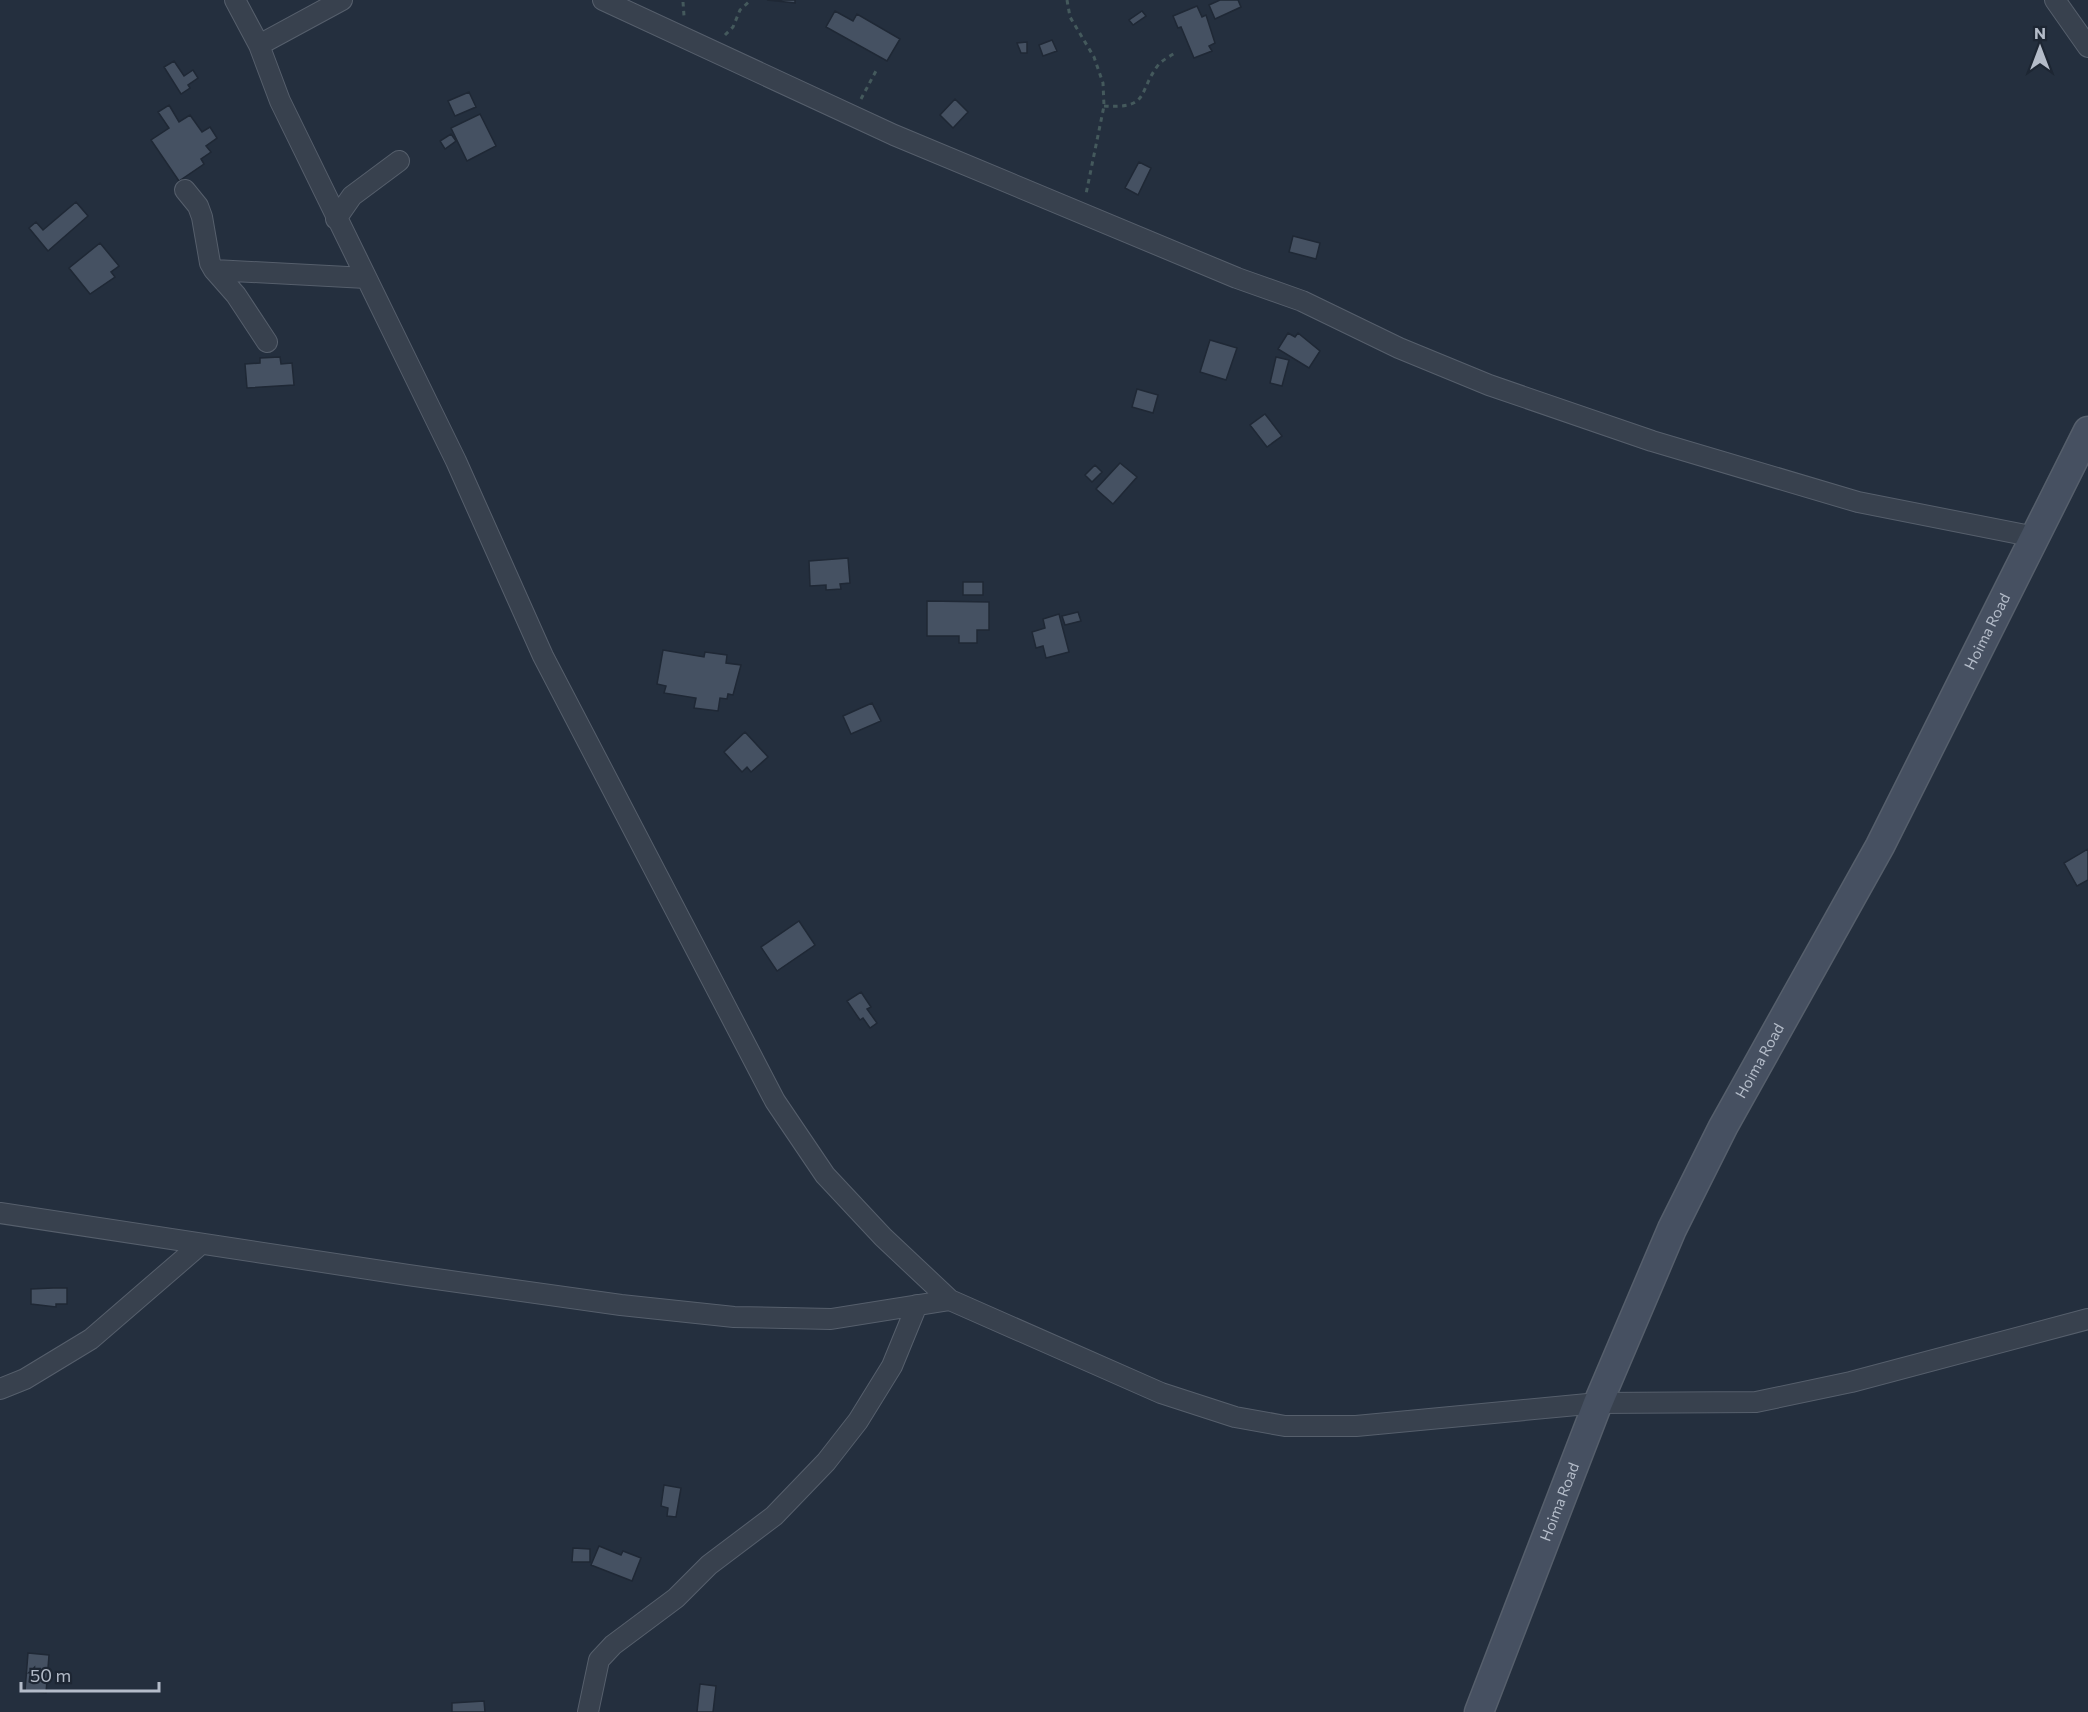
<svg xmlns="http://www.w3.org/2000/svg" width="2088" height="1712" font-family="Commissioner,sans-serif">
<rect width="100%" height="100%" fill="#242f3e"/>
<path fill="#455162" stroke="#1f2835" stroke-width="1.5" d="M767 0H795V3Z
M1220 0H1238L1241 7 1215 19 1209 5Z
M1197 6 1202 17 1206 15 1215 43 1209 46 1212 51 1194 58 1181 27 1178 28 1173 16Z
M835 11 853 21 857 14 900 39 887 61 826 27Z
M1142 11 1146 16 1133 25 1129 20Z
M1052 40 1057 51 1043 56 1039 45Z
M1027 42V53H1021L1017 43Z
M174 61 184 76 193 70 198 78 188 85 190 88 181 94 164 67Z
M469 92 476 107 455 116 448 101Z
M955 99 968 112 953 128 940 115Z
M169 105 179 122 190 115 202 132 210 127 217 138 206 146 211 152 201 159 204 164 179 181 151 140 169 128 158 112Z
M480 114 496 146 467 161 451 128Z
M451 134 456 141 445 149 440 141Z
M1139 162 1151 168 1138 195 1125 188Z
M76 202 88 216 48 251 29 228 36 222 43 230Z
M1293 236 1320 243 1316 259 1289 252Z
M100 243 119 266 111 272 115 277 90 294 69 268Z
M1288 333 1295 337 1298 333 1320 351 1309 368 1278 349Z
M1210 340 1237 348 1226 380 1200 372Z
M280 357 281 364 292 363 294 385 247 388 245 364 260 363V358Z
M1276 357 1289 360 1282 386 1270 383Z
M1137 389 1158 395 1153 413 1132 407Z
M1265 414 1282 436 1267 447 1250 425Z
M1120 463 1137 477 1113 504 1096 489Z
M1095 465 1102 472 1092 482 1085 475Z
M848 558 850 583 840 584 841 589 826 590V585L810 586 809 561Z
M963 582H983V595H963Z
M927 601 989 602V630H977V643H959V636H927Z
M1078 612 1081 621 1065 625 1062 616Z
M1059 614 1069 652 1046 658 1043 646 1036 648 1032 632 1045 628 1043 619Z
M663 650 704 657 705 652 727 655 726 663 741 665 733 695 728 694 727 699 720 698 718 711 694 708 696 698 664 693 666 686 657 684Z
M872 703 881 721 851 734 843 716Z
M745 732 768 757 751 772 747 767 742 772 724 752Z
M2088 849V880L2077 886 2064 863Z
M799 921 815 945 777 971 761 947Z
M861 992 871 1007 867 1009 877 1023 870 1028 863 1018 860 1020 847 1001Z
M53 1288H67V1304H56V1307L31 1304V1289Z
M664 1485 681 1488 676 1517 667 1516 668 1508 661 1506Z
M599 1546 621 1555 623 1551 641 1558 632 1581 591 1565Z
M573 1548 590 1549V1562H572Z
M28 1653 49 1655 46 1693 25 1691Z
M700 1684 716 1686 713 1712H697Z
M484 1701 485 1712H452V1703Z"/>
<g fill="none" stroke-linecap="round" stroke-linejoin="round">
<defs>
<path id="minor" d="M235 0 259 45 280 101 456 461 543 656 775 1101 825 1175 883 1237 950 1300 1161 1393 1235 1417 1285 1426H1356L1598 1403 1756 1402 1851 1382 2088 1319
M603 0 894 135 1237 278 1302 301 1399 348 1489 385 1652 441 1858 502 2035 537
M2055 0 2088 47
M259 45 342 0
M185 190 198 206 202 217 210 263 214 270 366 278
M336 219 352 196 399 161
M214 270 236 295 267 342
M0 1213 408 1275 621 1305 734 1317 831 1319 950 1300
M0 1389 25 1379 91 1339 201 1244
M588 1712 599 1660 613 1645 676 1598 709 1565 774 1516 826 1462 858 1421 892 1366 917 1305"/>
<g id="secondary">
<path id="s1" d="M1479 1712 1598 1403 1672 1229 1723 1127 1880 846 2088 431"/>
</g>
</defs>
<use href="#minor" stroke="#565f6c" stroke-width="22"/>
<use href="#secondary" stroke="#565f6c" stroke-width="31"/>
<path stroke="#44595c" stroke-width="3" stroke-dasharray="4.5 4.5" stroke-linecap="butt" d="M1067 0 1070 17 1094 57 1103 83 1104 106 1086 194
M683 2 684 16
M725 35 733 27 740 10 751 0
M861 99 877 69
M1104 106C1151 109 1137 92 1159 64 1163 60 1170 56 1175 53"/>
<use href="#minor" stroke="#38414e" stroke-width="20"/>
<use href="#secondary" stroke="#465061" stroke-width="28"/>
</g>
<g text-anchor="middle" stroke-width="4.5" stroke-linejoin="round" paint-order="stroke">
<g font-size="15" fill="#b4bcc9" stroke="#1d2633">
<text dy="5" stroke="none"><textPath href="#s1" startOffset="1196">Hoima Road</textPath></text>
<text dy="5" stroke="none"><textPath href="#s1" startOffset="710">Hoima Road</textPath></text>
<text dy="5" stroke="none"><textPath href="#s1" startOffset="225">Hoima Road</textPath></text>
</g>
</g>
<g transform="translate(2040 48)" stroke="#1d2633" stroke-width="4.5" paint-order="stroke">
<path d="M0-4.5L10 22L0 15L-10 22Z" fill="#b4bcc9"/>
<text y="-9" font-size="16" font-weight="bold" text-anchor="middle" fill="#b4bcc9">N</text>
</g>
<path d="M21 1682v9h138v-9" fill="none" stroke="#b4bcc9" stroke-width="3"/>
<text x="30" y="1682" font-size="18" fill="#b4bcc9" stroke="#1d2633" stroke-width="4.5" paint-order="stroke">50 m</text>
</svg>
